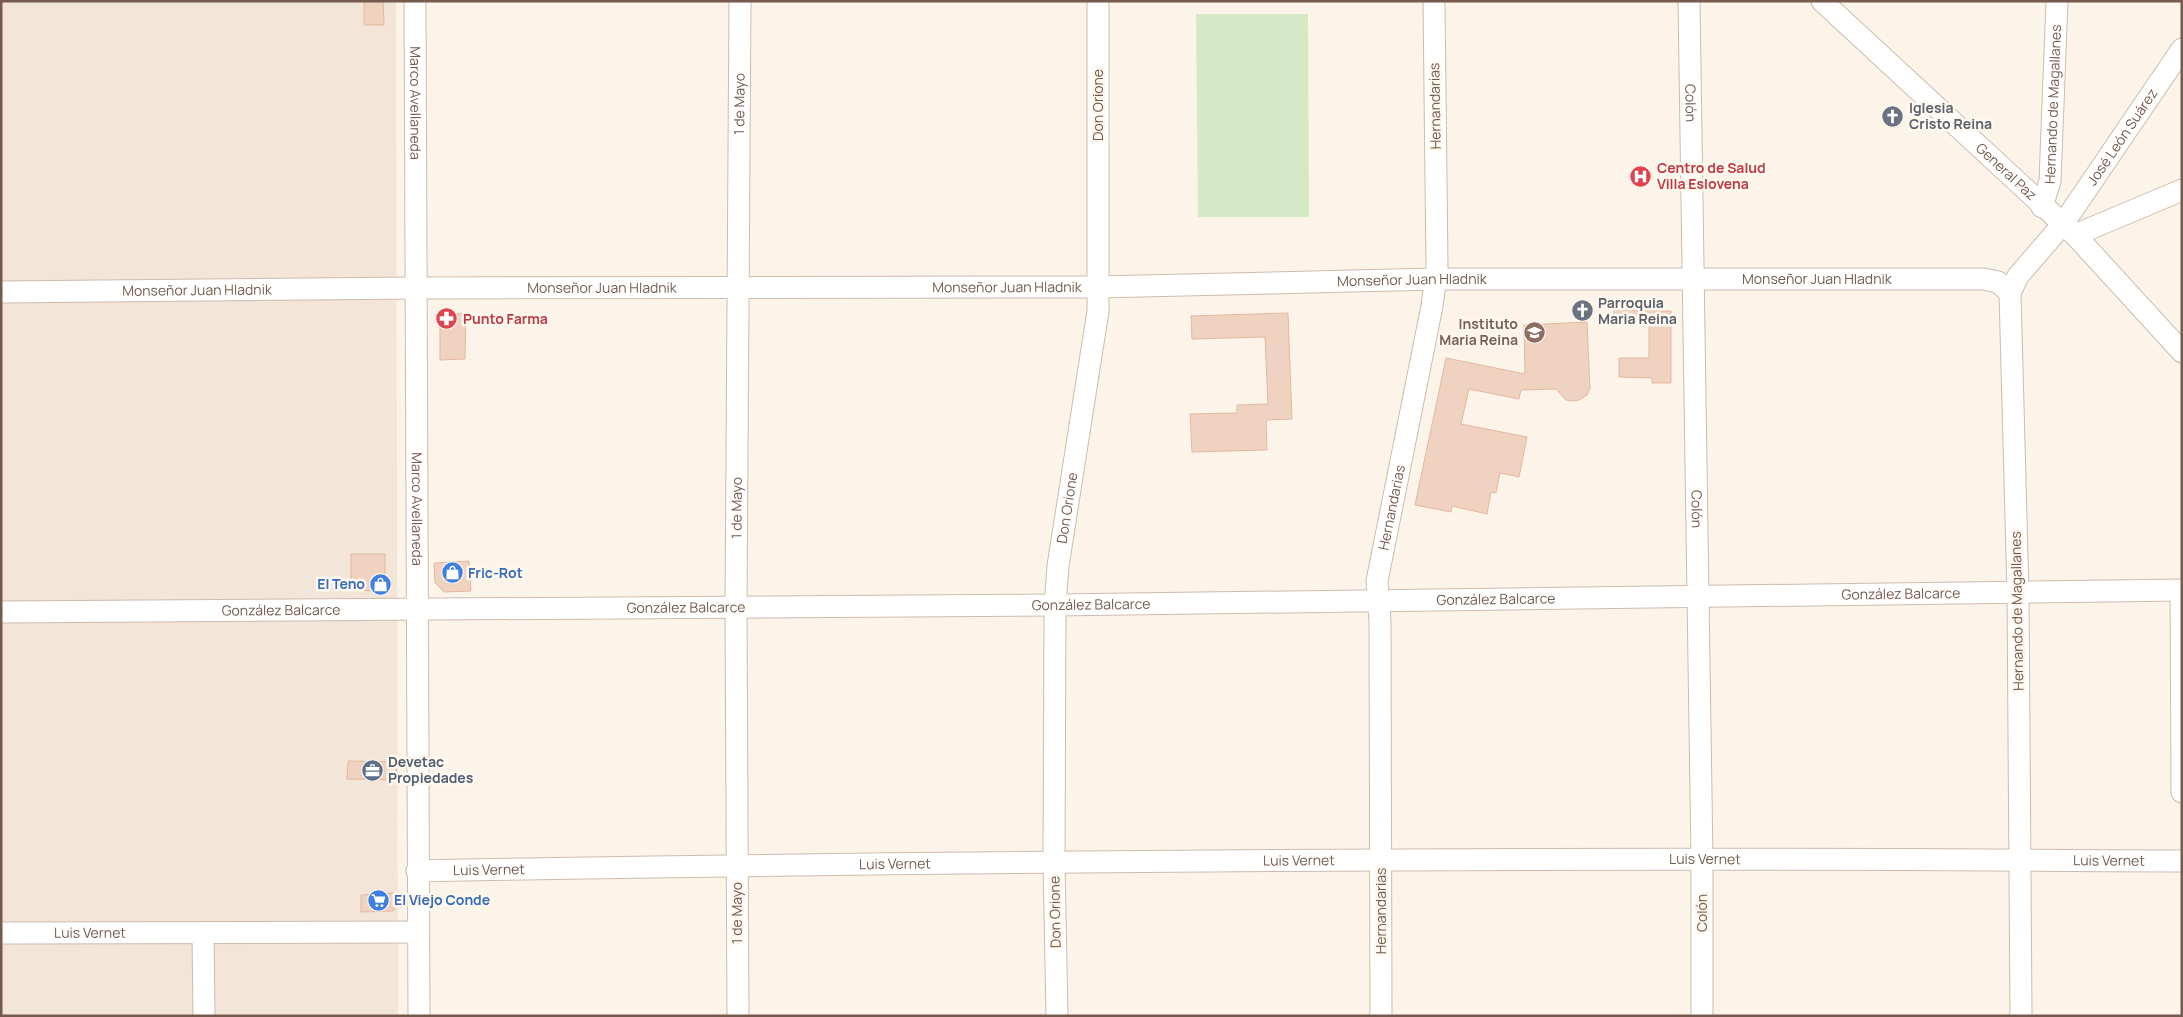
<svg xmlns="http://www.w3.org/2000/svg" width="2183" height="1017" font-family="Manrope,sans-serif">
<rect width="100%" height="100%" fill="#fcf4e8"/>
<path fill="#f3e5d7" d="M1 1H396L398 1016H1Z"/>
<path fill="#d6e9c7" d="M1196 14H1308L1309 217H1198Z"/>
<path fill="#f0d2c1" stroke="#e3b8a1" d="M364 1H383L384 25H364Z
M1614 310 1671 311V383H1652V378L1619 377V358H1649V325H1614Z
M466 313 465 359 440 360V321L447 314Z
M1288 313 1292 419 1266 420 1267 450 1192 452 1190 414 1237 413V405L1268 404 1265 337 1192 339 1191 316Z
M1587 322 1590 388 1587 395 1579 400 1573 401 1566 400 1556 389 1521 390 1519 399 1469 389 1461 424 1527 437 1519 477 1500 473 1496 493 1491 492 1487 514 1452 506 1451 512 1415 505 1446 358 1525 374 1524 325Z
M351 554H385V584L380 591 351 590Z
M469 561 471 591 444 592 435 583 434 563Z
M348 761 397 762 396 780 347 779Z
M395 893 396 906 393 911 361 912V895Z"/>
<g fill="none" stroke-linecap="round" stroke-linejoin="round">
<defs>
<g id="minor">
<path id="s1" d="M415 1 419 1016"/>
<path id="s2" d="M1689 1 1702 860V1016"/>
<path id="s3" d="M1822 1 2075 235 2182 352"/>
<path id="s4" d="M2042 207 2050 181 2057 1"/>
<path d="M2075 235 2182 190"/>
<path id="s5" d="M1 292 416 288 1098 287 1436 279H1984L1998 282 2010 293"/>
<path d="M2181 590 2182 792"/>
<path id="s6" d="M1 612 1055 605 2182 590"/>
<path id="s7" d="M417 871C1005 860 1594 857 2182 861"/>
<path id="s8" d="M1 933 417 932"/>
<path d="M203 933 204 1016"/>
<path id="s9" d="M738 1016 736 608 740 1"/>
<path id="s10" d="M1057 1016 1054 863 1055 605 1058 566 1098 311V1"/>
<path id="s11" d="M1381 1016 1380 622 1377 581 1432 306 1437 268 1434 1"/>
<path id="s12" d="M2021 1016 2018 592 2010 293 2018 276 2063 224 2182 49"/>
</g>
</defs>
<use href="#minor" stroke="#cebbae" stroke-width="23"/>
<use href="#minor" stroke="#fff" stroke-width="21"/>
</g>
<defs>
<symbol id="church-disc" viewBox="-11 -11 22 22"><circle r="9.5" fill="#6b7280" stroke="#fef8ef"/><path d="M-1.2-6h2.4v3.5h3.3v2.4h-3.3V6h-2.4V-.1h-3.3v-2.4h3.3Z" fill="#fff"/></symbol>
<symbol id="hospital-disc" viewBox="-11 -11 22 22"><circle r="9.5" fill="#e0444e" stroke="#fef8ef"/><path d="M-5-5h3v3.5h4V-5h3V5h-3V1.5h-4V5h-3Z" fill="#fff"/></symbol>
<symbol id="pharmacy-disc" viewBox="-11 -11 22 22"><circle r="9.5" fill="#e0444e" stroke="#fef8ef"/><path d="M-2-6h4v4h4v4h-4v4h-4v-4h-4v-4h4Z" fill="#fff"/></symbol>
<symbol id="school-disc" viewBox="-11 -11 22 22"><circle r="9.5" fill="#8d6e63" stroke="#fef8ef"/><path d="M0-5L7-2L0 1L-7-2ZM-4 1L0 2.5L4 1V4Q0 6-4 4Z" fill="#fff"/></symbol>
<symbol id="shop-disc" viewBox="-11 -11 22 22"><circle r="9.5" fill="#3f7fe0" stroke="#fef8ef"/><path d="M-5-2.5h2.3a2.7 3.5 0 0 1 5.4 0H5L5.5 6h-11ZM-1.5-2.5h3a1.5 2.3 0 0 0-3 0Z" fill="#fff"/></symbol>
<symbol id="office-disc" viewBox="-11 -11 22 22"><circle r="9.5" fill="#5c6f8a" stroke="#fef8ef"/><path d="M-6-3h4V-5.5h4V-3h4V5H-6ZM-1-4.5V-3h2v-1.5ZM-6 0V1H6V0Z" fill="#fff"/></symbol>
<symbol id="supermarket-disc" viewBox="-11 -11 22 22"><circle r="9.5" fill="#3f7fe0" stroke="#fef8ef"/><path d="M-6-5.5h2.5l.6 2H6L4.5 2H-2.5L-4.4-4H-6ZM-1.5 3.2a1.3 1.3 0 1 0 .1 0ZM3 3.2a1.3 1.3 0 1 0 .1 0Z" fill="#fff"/></symbol>
</defs>
<g fill-rule="evenodd">
<use href="#church-disc" x="1880" y="104" width="25" height="25"/>
<use href="#hospital-disc" x="1628" y="164" width="25" height="25"/>
<use href="#church-disc" x="1570" y="298" width="25" height="25"/>
<use href="#pharmacy-disc" x="434" y="306" width="25" height="25"/>
<use href="#school-disc" x="1522" y="320" width="25" height="25"/>
<use href="#shop-disc" x="440" y="560" width="25" height="25"/>
<use href="#shop-disc" x="368" y="572" width="25" height="25"/>
<use href="#office-disc" x="360" y="758" width="25" height="25"/>
<use href="#supermarket-disc" x="366" y="888" width="25" height="25"/>
</g>
<g text-anchor="middle" stroke-width="5" stroke-linejoin="round" paint-order="stroke">
<g font-size="14" fill="#755a4d" stroke="#fef8ef">
<text dy="5" stroke="none"><textPath href="#s1" startOffset="102">Marco Avellaneda</textPath></text>
<text dy="5" stroke="none"><textPath href="#s9" startOffset="912">1 de Mayo</textPath></text>
<text dy="5" stroke="none"><textPath href="#s2" startOffset="102">Colón</textPath></text>
<text dy="5" stroke="none"><textPath href="#s4" startOffset="104">Hernando de Magallanes</textPath></text>
<text transform="translate(1098 105) rotate(-90)" y="5">Don Orione</text>
<text transform="translate(1435 106) rotate(-91)" y="5">Hernandarias</text>
<text dy="5" stroke="none"><textPath href="#s12" startOffset="916">José León Suárez</textPath></text>
<text dy="5" stroke="none"><textPath href="#s3" startOffset="251">General Paz</textPath></text>
<text dy="5" stroke="none"><textPath href="#s5" startOffset="1816">Monseñor Juan Hladnik</textPath></text>
<text dy="5" stroke="none"><textPath href="#s5" startOffset="1411">Monseñor Juan Hladnik</textPath></text>
<text dy="5" stroke="none"><textPath href="#s5" startOffset="1006">Monseñor Juan Hladnik</textPath></text>
<text dy="5" stroke="none"><textPath href="#s5" startOffset="601">Monseñor Juan Hladnik</textPath></text>
<text dy="5" stroke="none"><textPath href="#s5" startOffset="196">Monseñor Juan Hladnik</textPath></text>
<text dy="5" stroke="none"><textPath href="#s11" startOffset="510">Hernandarias</textPath></text>
<text dy="5" stroke="none"><textPath href="#s9" startOffset="508">1 de Mayo</textPath></text>
<text dy="5" stroke="none"><textPath href="#s10" startOffset="509">Don Orione</textPath></text>
<text dy="5" stroke="none"><textPath href="#s1" startOffset="508">Marco Avellaneda</textPath></text>
<text dy="5" stroke="none"><textPath href="#s2" startOffset="508">Colón</textPath></text>
<text dy="5" stroke="none"><textPath href="#s6" startOffset="1900">González Balcarce</textPath></text>
<text dy="5" stroke="none"><textPath href="#s6" startOffset="1495">González Balcarce</textPath></text>
<text dy="5" stroke="none"><textPath href="#s6" startOffset="1090">González Balcarce</textPath></text>
<text dy="5" stroke="none"><textPath href="#s6" startOffset="685">González Balcarce</textPath></text>
<text dy="5" stroke="none"><textPath href="#s6" startOffset="280">González Balcarce</textPath></text>
<text transform="translate(2017 611) rotate(-91)" y="5">Hernando de Magallanes</text>
<text dy="5" stroke="none"><textPath href="#s7" startOffset="1288">Luis Vernet</textPath></text>
<text dy="5" stroke="none"><textPath href="#s7" startOffset="882">Luis Vernet</textPath></text>
<text dy="5" stroke="none"><textPath href="#s7" startOffset="1692">Luis Vernet</textPath></text>
<text dy="5" stroke="none"><textPath href="#s7" startOffset="478">Luis Vernet</textPath></text>
<text dy="5" stroke="none"><textPath href="#s7" startOffset="72">Luis Vernet</textPath></text>
<text transform="translate(1381 911) rotate(-90)" y="5">Hernandarias</text>
<text transform="translate(1055 912) rotate(-91)" y="5">Don Orione</text>
<text transform="translate(737 913) rotate(-90)" y="5">1 de Mayo</text>
<text transform="translate(1702 913) rotate(-90)" y="5">Colón</text>
<text dy="5" stroke="none"><textPath href="#s8" startOffset="89">Luis Vernet</textPath></text>
</g>
<g font-size="14" font-weight="bold" fill="#5b616d" stroke="#fef8ef" text-anchor="start">
<text x="1909" y="113">Iglesia<tspan x="1909" dy="16">Cristo Reina</tspan></text>
<text x="1598" y="308">Parroquia<tspan x="1598" dy="16">Maria Reina</tspan></text>
</g>
<g font-size="14" font-weight="bold" fill="#be3a42" stroke="#fef8ef" text-anchor="start">
<text x="1657" y="173">Centro de Salud<tspan x="1657" dy="16">Villa Eslovena</tspan></text>
<text x="463" y="324">Punto Farma</text>
</g>
<g font-size="14" font-weight="bold" fill="#785e54" stroke="#fef8ef" text-anchor="end">
<text x="1518" y="329">Instituto<tspan x="1518" dy="16">Maria Reina</tspan></text>
</g>
<g font-size="14" font-weight="bold" fill="#366cbe" stroke="#fef8ef" text-anchor="start">
<text x="468" y="578">Fric-Rot</text>
<text x="365" y="589" text-anchor="end">El Teno</text>
<text x="394" y="905">El Viejo Conde</text>
</g>
<g font-size="14" font-weight="bold" fill="#4e5e75" stroke="#fef8ef" text-anchor="start">
<text x="388" y="767">Devetac<tspan x="388" dy="16">Propiedades</tspan></text>
</g>
</g>
<rect width="2183" height="1017" fill="none" stroke="#755a4d" stroke-width="5"/>
</svg>
